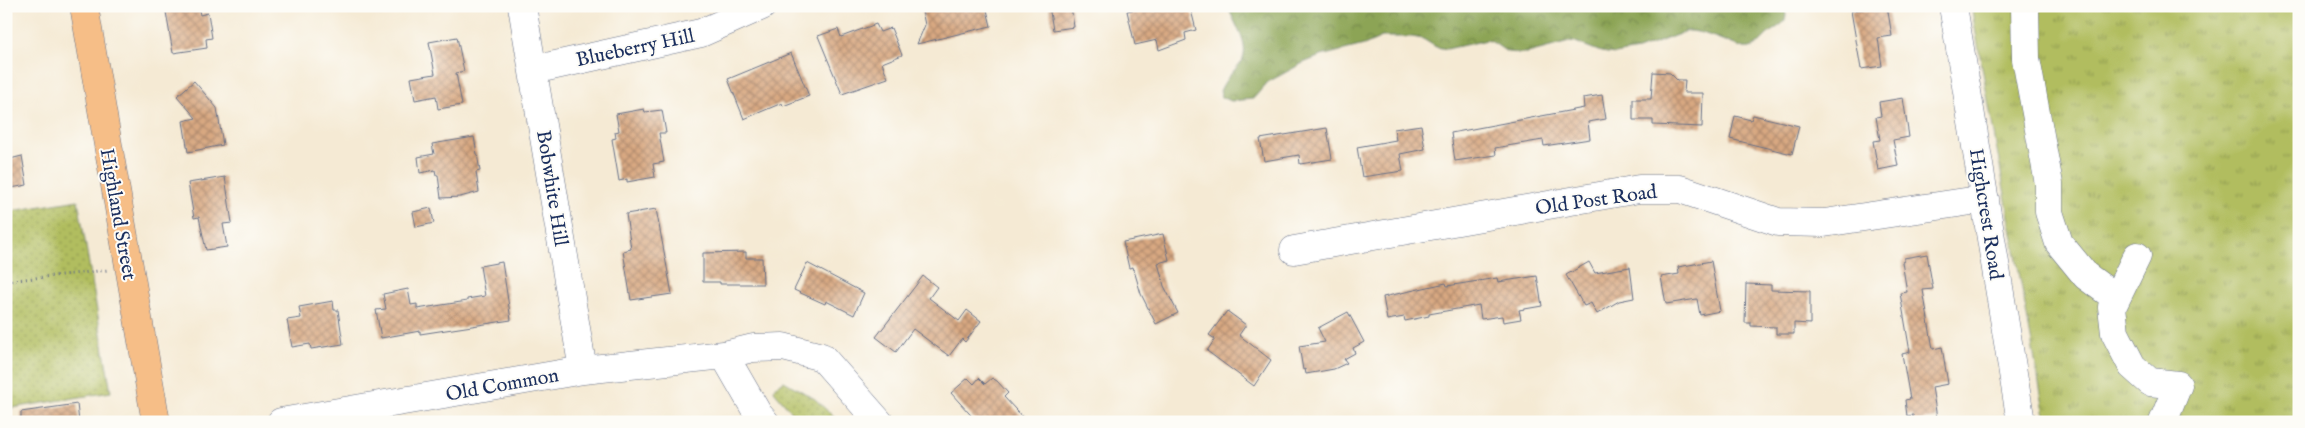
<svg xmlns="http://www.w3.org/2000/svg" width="2305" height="428" font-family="'IM FELL English',serif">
<defs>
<pattern id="grass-tufts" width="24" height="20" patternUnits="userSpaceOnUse" patternTransform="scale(1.25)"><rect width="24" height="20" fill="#b1bd5e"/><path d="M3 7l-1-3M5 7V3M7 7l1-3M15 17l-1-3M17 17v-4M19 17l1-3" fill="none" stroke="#8f9a51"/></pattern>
<pattern id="forest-crowns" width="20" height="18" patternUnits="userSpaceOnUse" patternTransform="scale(1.25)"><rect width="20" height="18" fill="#8ca455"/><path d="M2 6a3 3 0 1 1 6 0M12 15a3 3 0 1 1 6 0" fill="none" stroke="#72864a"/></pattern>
<pattern id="park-dots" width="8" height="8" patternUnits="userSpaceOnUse" patternTransform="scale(1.25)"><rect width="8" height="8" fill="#b1bd5e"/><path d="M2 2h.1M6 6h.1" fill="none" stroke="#8f9a51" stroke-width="1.8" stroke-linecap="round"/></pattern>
<pattern id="building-cross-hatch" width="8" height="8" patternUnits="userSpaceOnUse" patternTransform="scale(1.25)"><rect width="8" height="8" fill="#d8a881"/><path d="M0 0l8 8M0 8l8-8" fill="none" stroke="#ae896d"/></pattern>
</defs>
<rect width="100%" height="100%" fill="#fdfcf7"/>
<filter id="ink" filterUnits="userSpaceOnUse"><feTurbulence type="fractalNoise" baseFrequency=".02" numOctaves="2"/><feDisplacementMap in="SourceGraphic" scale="10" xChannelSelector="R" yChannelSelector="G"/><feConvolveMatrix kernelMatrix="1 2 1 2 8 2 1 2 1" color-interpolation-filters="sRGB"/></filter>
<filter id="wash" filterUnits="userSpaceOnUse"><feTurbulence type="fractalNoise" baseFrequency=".0096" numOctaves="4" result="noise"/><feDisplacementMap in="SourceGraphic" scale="20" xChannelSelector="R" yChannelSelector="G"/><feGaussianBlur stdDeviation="1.12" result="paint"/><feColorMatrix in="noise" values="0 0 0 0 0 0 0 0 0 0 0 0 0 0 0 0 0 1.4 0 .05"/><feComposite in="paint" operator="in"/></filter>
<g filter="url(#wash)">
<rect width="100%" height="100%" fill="#f5ead4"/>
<path fill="url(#grass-tufts)" stroke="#66765e" d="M1971 6H2299V422H2046Z"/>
<path fill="url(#forest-crowns)" stroke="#546a5a" d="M1228 6H1784L1786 15C1786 24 1778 26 1772 31 1764 36 1759 46 1750 48 1741 51 1707 30 1687 31L1638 50 1615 54 1601 52 1573 41 1528 53H1518L1507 52 1494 43 1487 40 1447 49 1436 47 1423 39 1412 37H1382L1364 45 1321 56 1303 63 1268 82 1253 99 1231 101 1222 97 1220 91C1226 77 1233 73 1241 62 1252 46 1233 23 1228 6Z"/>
<path fill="url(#park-dots)" stroke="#66765e" d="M78 200 111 392 6 409V212Z
M784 381 815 399 839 422H800L774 391 775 386Z"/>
<g id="blocks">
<path fill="url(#building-cross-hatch)" d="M165 6H198L200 15 208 13 212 38 206 39 207 48 173 53Z
M921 6H986L991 26 917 44 925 25Z
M1049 6H1071L1074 27 1053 30Z
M1149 6 1150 12 1175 6H1190L1196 30 1185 33 1186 40 1159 50 1157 40 1135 45 1127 11Z
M1879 6H1887L1892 36 1878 38 1882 66 1861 69 1851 11Z
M876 24 880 32 891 28 902 55 882 63 888 78 842 94 818 36 838 29 841 37Z
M457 37 464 71 456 73 462 105 438 109 436 96 415 100 411 78 435 74 429 42Z
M791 53 809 96 783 106 782 103 744 119 728 79Z
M1653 72 1670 73 1677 80H1685L1684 93H1703L1702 127 1653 125V120H1633V99H1651Z
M194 81 217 108 223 145 188 152 183 121 196 118 177 96Z
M1602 95 1606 119 1588 122 1590 139 1544 146 1543 140 1495 148 1496 155 1455 161 1451 133 1584 108 1583 98Z
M1903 98 1909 137 1893 140 1898 166 1878 170 1873 141 1880 140 1876 117 1881 116 1879 102Z
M644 109 645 112 662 110 666 133H659L664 162 653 164 655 177 627 182V179L619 181 612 139 616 138 615 132 619 131 616 114Z
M1753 115 1799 126 1792 154 1730 139 1735 116 1751 120Z
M1421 125 1425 149 1400 154 1403 171 1362 177 1357 147 1396 140 1394 129Z
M1327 128 1332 159 1300 164 1299 155 1264 161 1260 139Z
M474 137 480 171 476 172 479 192 460 197 441 198 438 175H436L435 170 420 173 418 157 434 154 432 144Z
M22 156 27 185 6 189V160Z
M225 177 232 223 223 224 227 247 206 250 199 217 194 218 188 183Z
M431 208 434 223 416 227 413 212Z
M656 209 672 294 631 300 623 251 631 249 626 214Z
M1163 234 1169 260 1158 263 1164 286 1178 313 1156 324 1141 294 1133 267 1129 268 1123 242Z
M746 252V258H762L763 284H720V282H703V253Z
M1927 254 1933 289 1923 290 1933 349 1942 347 1948 384 1932 387 1937 418 1913 421V415L1907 416 1905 400 1910 399 1902 354 1910 352 1900 293 1907 292 1902 262 1904 261V258Z
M1711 261 1720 311 1700 315 1697 299 1666 304 1661 277 1679 274 1678 267Z
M502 262 511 320 420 334V331L381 338 376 310 386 309 383 294 408 289 411 305 417 304V309L467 301V299L485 296 480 266Z
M1589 262 1595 273 1630 267 1634 298 1619 301 1597 314 1591 303 1584 306 1566 275Z
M807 263 864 293 854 315 826 301 825 304 794 290Z
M923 276 937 287 929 298 959 321 967 310 981 321 965 342 962 339 949 356 913 329 896 352 876 337Z
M1537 276 1542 306 1519 310 1521 319 1503 322 1502 316 1481 319 1479 305 1429 314V316L1405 321 1404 317 1387 320 1383 297 1446 283 1447 286 1497 278 1498 282Z
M1746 284 1771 285V290L1810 291V324L1794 323V334H1776V327L1751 326V323H1745Z
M333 301 334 310H338L343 344 311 349 310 344 292 347 287 320 301 318 299 307Z
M1227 311 1246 325 1239 335 1271 360 1254 386 1207 351 1215 339 1209 335Z
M1348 312 1364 342 1353 348 1355 353 1344 359 1347 363 1334 369 1306 374 1305 369 1303 370 1299 346 1325 342 1318 328Z
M968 378 974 384 979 378 985 384 992 378 997 381 1008 393 1004 397 1027 422H977L951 393Z
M77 404 79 422H21V412Z"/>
</g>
</g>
<g filter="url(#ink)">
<use href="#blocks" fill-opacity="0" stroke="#677087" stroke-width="1"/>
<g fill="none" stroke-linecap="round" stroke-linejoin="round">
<defs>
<path id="minor" d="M522 6 583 370
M1953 6 2021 422
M2025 6 2026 59 2049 184V212L2059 243 2086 276 2116 298
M533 70 701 33 762 6
M1294 250 1639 189H1680L1778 222 1824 223 1985 199
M2137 256 2112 307 2115 333 2132 366 2150 382 2178 385 2163 422
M724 355 758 414 765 422
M281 422 583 370 724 355 753 348 783 347 822 357 879 422"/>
<path id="major" d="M84 6 156 422"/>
</defs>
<use href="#minor" stroke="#677087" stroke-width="29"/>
<use href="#major" stroke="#677087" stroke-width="29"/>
<path stroke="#677087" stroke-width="3" stroke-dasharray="1 4" stroke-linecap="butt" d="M6 281 108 270"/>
<use href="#minor" stroke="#fff" stroke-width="28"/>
<use href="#major" stroke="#f6be87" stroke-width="28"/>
</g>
</g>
<g text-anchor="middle" stroke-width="4" stroke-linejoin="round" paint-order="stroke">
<g font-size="20" fill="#1b2f5e" stroke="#fdfcf7">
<text transform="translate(635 47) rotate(-12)" y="7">Blueberry Hill</text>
<text transform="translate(553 188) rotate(81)" y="7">Bobwhite Hill</text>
<text transform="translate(1596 199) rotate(-8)" y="7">Old Post Road</text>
<text transform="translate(119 214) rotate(80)" y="7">Highland Street</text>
<text transform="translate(1987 214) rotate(81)" y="7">Highcrest Road</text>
<text transform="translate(502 384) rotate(-10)" y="7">Old Common</text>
</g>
</g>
<rect width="2305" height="428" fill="none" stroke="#fdfcf7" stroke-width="25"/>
</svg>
